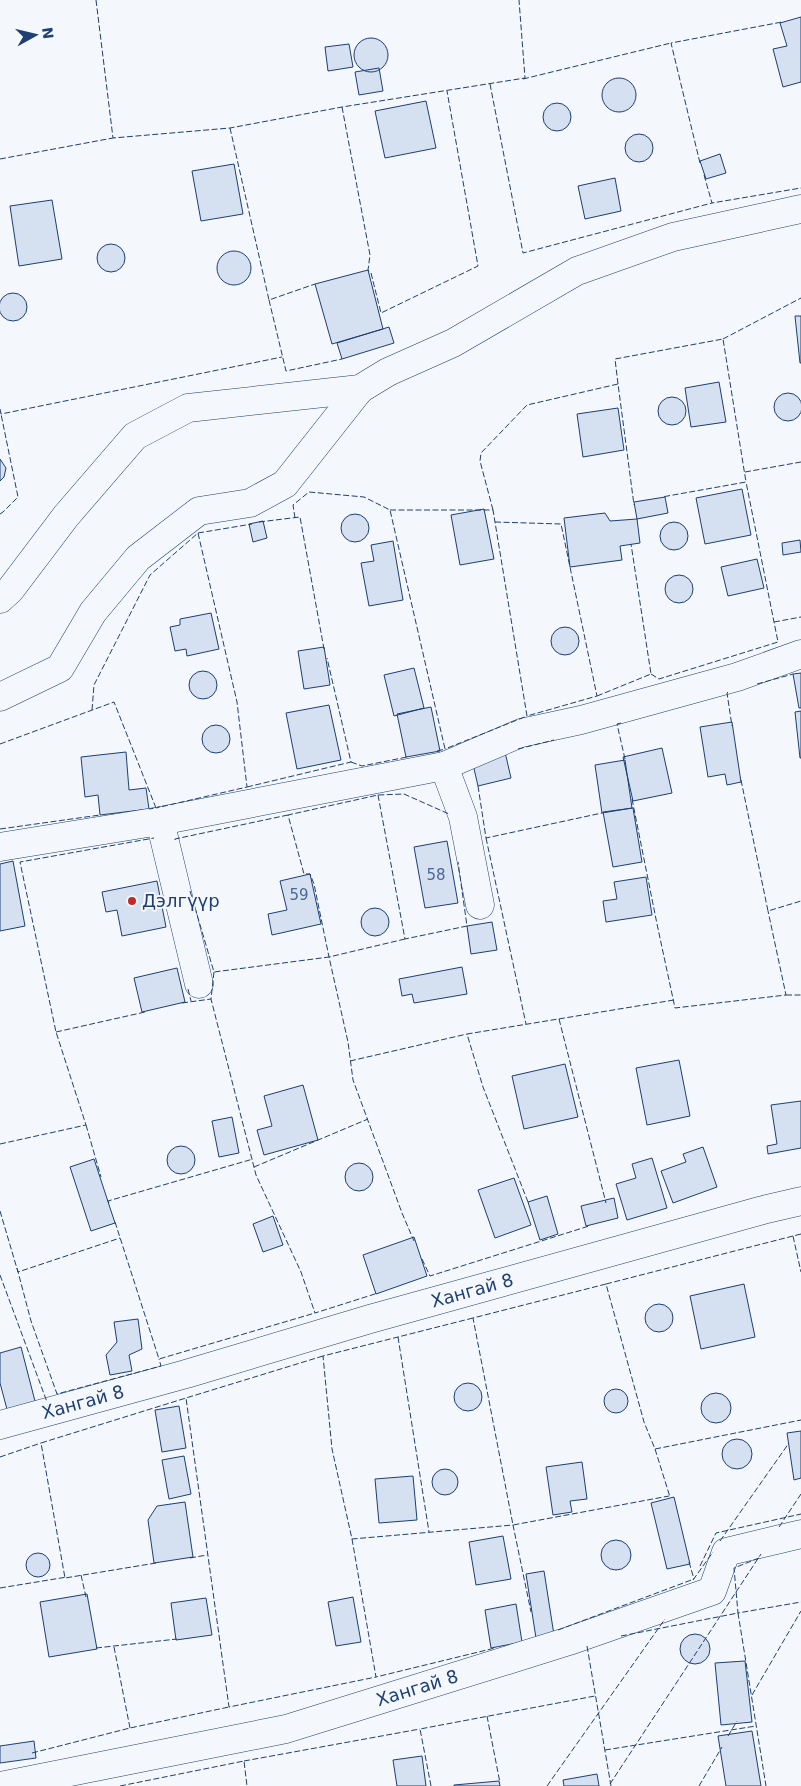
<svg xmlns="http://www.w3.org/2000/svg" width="801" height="1786" font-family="'DejaVu Sans',sans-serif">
<rect width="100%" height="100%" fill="#f4f7fb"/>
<path fill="#d5e0f0" stroke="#1d3f73" d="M801 17V82L783 87 773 49 787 46 780 23Z
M354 55a17 17 0 1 1 34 0a17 17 0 1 1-34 0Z
M349 44 353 67 328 71 325 47Z
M379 68 383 91 359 95 355 72Z
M602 95a17 17 0 1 1 34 0a17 17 0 1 1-34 0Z
M426 101 436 148 385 158 375 111Z
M543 117a14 14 0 1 1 28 0a14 14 0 1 1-28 0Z
M625 148a14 14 0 1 1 28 0a14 14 0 1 1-28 0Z
M720 154 726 173 706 179 700 161Z
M234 164 243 214 201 221 192 171Z
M615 178 621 211 585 219 578 186Z
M52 200 62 259 19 266 10 206Z
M97 258a14 14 0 1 1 28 0a14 14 0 1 1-28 0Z
M217 268a17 17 0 1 1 34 0a17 17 0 1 1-34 0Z
M368 270 383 329 332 344 315 284Z
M-1 307a14 14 0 1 1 28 0a14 14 0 1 1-28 0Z
M795 316H801V363H800Z
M389 327 394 343 342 359 337 343Z
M719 382 726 422 691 427 685 388Z
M774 407a14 14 0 1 1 28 0a14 14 0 1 1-28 0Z
M658 411a14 14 0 1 1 28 0a14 14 0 1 1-28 0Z
M618 408 624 450 583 457 577 414Z
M0 459 6 468 4 477 0 481Z
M742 489 751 535 705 544 696 498Z
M665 497 668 513 637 519 634 502Z
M484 509 494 559 460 565 451 515Z
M605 513 610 521 637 519 640 543 620 546 622 560 570 567 564 518Z
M341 528a14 14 0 1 1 28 0a14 14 0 1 1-28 0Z
M263 521 267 538 253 542 249 524Z
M660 536a14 14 0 1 1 28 0a14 14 0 1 1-28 0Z
M800 540 801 552 783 555 782 543Z
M393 541 403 600 369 606 361 563 374 561 371 545Z
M757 559 764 588 728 596 721 567Z
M665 589a14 14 0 1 1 28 0a14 14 0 1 1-28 0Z
M211 613 219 649 187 656 186 649 175 651 170 627 180 625V619Z
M551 641a14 14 0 1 1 28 0a14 14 0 1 1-28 0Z
M324 647 330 685 304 689 298 651Z
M414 668 424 708 394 716 384 675Z
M189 685a14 14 0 1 1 28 0a14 14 0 1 1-28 0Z
M801 673V708H799L793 674Z
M329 705 341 760 297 769 286 713Z
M431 707 440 751 406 757 397 714Z
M801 711V758H800L795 712Z
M732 722 741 782 727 785 725 774 708 777 700 727Z
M202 739a14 14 0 1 1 28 0a14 14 0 1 1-28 0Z
M662 748 672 793 633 801 623 757Z
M126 752 129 790 146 788 149 809 100 815 98 795 85 797 81 757Z
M505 752 511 778 478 786 472 760Z
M625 760 632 808 602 813 595 765Z
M633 808 642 862 613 867 603 812Z
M447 841 458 903 425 908 414 847Z
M13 861 25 926 0 931V864Z
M310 874 321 924 272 935 268 914 287 910 280 881Z
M646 877 652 915 606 922 603 901 617 899 614 882Z
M157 881 166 927 122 936 117 910 106 912 102 892Z
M361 922a14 14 0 1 1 28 0a14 14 0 1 1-28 0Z
M492 922 497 950 471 954 467 926Z
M462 967 467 994 414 1003 412 994 402 996 399 979Z
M177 968 185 1002 142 1012 134 978Z
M679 1060 690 1116 647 1125 636 1068Z
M565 1064 578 1117 524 1129 512 1076Z
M303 1085 318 1140 264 1155 257 1130 272 1126 264 1096Z
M801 1101V1148L768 1154 767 1146 777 1144 771 1105Z
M232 1117 239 1153 219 1157 212 1121Z
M167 1160a14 14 0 1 1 28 0a14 14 0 1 1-28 0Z
M703 1147 717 1187 673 1203 661 1171 686 1162 683 1154Z
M652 1158 667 1208 627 1220 616 1184 636 1178 632 1164Z
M94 1159 115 1223 91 1231 70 1167Z
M345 1177a14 14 0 1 1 28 0a14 14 0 1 1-28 0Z
M514 1178 531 1225 495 1238 478 1190Z
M547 1196 558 1234 540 1240 528 1202Z
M614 1198 618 1218 586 1226 581 1206Z
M273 1216 283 1245 263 1252 253 1224Z
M414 1237 427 1276 376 1294 363 1255Z
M744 1284 755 1337 701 1349 690 1296Z
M645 1318a14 14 0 1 1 28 0a14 14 0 1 1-28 0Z
M138 1319 142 1349 129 1355 132 1371 110 1375 106 1355 117 1342 114 1322Z
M21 1347 36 1405 8 1413 0 1383V1353Z
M454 1397a14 14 0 1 1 28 0a14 14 0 1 1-28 0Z
M604 1401a12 12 0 1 1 24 0a12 12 0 1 1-24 0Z
M701 1408a15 15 0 1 1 30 0a15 15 0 1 1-30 0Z
M179 1406 186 1448 162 1452 155 1410Z
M801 1431V1478L794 1480 787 1433Z
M722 1454a15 15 0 1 1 30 0a15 15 0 1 1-30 0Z
M184 1456 191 1494 169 1499 162 1460Z
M582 1462 587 1499 570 1501 572 1512 553 1515 546 1467Z
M432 1482a13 13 0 1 1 26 0a13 13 0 1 1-26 0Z
M413 1476 417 1520 379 1523 375 1479Z
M674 1497 690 1564 667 1569 651 1503Z
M185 1502 193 1557 154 1563 148 1520 157 1506Z
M503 1536 511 1579 476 1585 469 1542Z
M601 1555a15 15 0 1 1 30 0a15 15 0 1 1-30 0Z
M26 1565a12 12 0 1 1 24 0a12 12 0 1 1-24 0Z
M544 1571 554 1635 536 1638 526 1574Z
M87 1594 97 1649 49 1657 40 1602Z
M353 1597 361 1642 336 1646 328 1602Z
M206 1598 212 1635 176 1640 171 1603Z
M516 1604 522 1642 491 1648 485 1610Z
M680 1649a15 15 0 1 1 30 0a15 15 0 1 1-30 0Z
M745 1661 752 1722 721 1725 715 1663Z
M752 1731 761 1786H726L718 1736Z
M34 1741 36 1758 0 1763V1746Z
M422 1756 426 1786H397L393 1760Z
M597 1774 599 1786H564L563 1780Z
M499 1781 500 1786H454V1785Z"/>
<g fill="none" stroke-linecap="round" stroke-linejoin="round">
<defs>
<g id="street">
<path d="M0 599 10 590 66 516 135 436 188 408 360 389 388 372 453 343 577 271 673 237 801 209"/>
<path d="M0 697 60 668 93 612 138 558 199 511 250 503 285 484 360 389"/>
<path d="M444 766 463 817 480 905"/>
<path d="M160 821 199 984"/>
<path d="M0 847 160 821 444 766 521 733 581 720 737 677 801 654"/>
<path id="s1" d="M0 1425 186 1374 370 1319 763 1210 801 1201"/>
<path id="s2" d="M0 1786 286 1729 569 1641 712 1591 726 1552 801 1534"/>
</g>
</defs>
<use href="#street" stroke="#1d3f73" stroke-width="29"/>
<use href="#street" stroke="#f4f7fb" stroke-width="28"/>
<path stroke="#1d3f73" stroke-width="1" stroke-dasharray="6 2.5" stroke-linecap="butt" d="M96 0 113 138 230 128 342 107 525 78 519 0
M523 79 671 43
M490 84 523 253 712 203
M342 107 370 255 368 270 371 273 381 313 478 266 447 91
M230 128 269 300 315 284
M0 159 113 138
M700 163 671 43 782 22
M704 175 712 203 801 188
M269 300 286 371 342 359
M723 339 801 298
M618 384 615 359 723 339 746 482 662 497
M0 409 1 414 282 357
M745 472 801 462
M390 510H493L527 716 445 749
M493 510 480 461 481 453 527 405 618 384 634 505
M0 514 3 512 18 497 1 414
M295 518 293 505 309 492 364 497 390 510 445 749 437 751
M259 522 300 517 324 649
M495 522 561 524 597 696 527 716
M198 533 252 524
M774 622 801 617
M651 674 659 679 778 642 746 482
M757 684 793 674
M728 692 727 693 732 726
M597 696 651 674 631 544
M92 710 94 685 150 575 198 533 237 702 247 787 156 808
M621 723 617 724 625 759
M0 744 114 702 156 808 149 809
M518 749 554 740
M351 762 362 766 407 757
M741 780 768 911 801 901
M478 786 486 838 602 813
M247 787 351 762 327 658
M378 795 405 939 467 926 458 862
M632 799 657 924 675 1008 786 995 768 911
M0 829 100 815
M486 838 526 1024
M175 840V839L288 815
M190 891 214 972 329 957 348 1042 353 1080 402 1213 414 1241
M405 939 329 957 314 884 310 874H304L288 815 378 795 404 794 449 814
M214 972 211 999 256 1175 301 1272 315 1313 378 1293
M188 989 191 1001
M786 995H801
M182 1003 211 999
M559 1019 606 1203
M56 1032 145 1012
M350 1061 467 1034
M86 1125 101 1177
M0 1144 86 1125 56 1032 20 862 154 838
M254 1167 368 1119
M528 1202 483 1087 467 1034 674 1000
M109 1203 108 1201 253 1159
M0 1211 18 1272 120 1238
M115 1222 159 1359 315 1313
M801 1234 793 1236 801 1272
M793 1236 606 1284 644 1422 655 1449 801 1420
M422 1259 430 1276 589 1226
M17 1268 31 1321 57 1394 161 1366 159 1359
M0 1275 47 1402
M606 1284 473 1318 513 1525 669 1496
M473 1318 323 1356 332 1449 352 1539 513 1525 531 1612
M398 1337 429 1532
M323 1356 186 1398 229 1707 376 1677
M655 1449 670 1497
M0 1457 41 1443
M779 1527 801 1494
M352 1539 376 1677 495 1648
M720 1541 789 1443
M190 1558 207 1555
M759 1558 734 1568 738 1613 801 1602
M689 1562 694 1579
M156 1563 65 1578 41 1443 186 1398
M700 1566 716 1533 801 1514
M81 1575 86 1597
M693 1580 713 1552
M0 1588 67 1577
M558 1630 694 1579
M621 1636 738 1613 766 1786
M587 1646 611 1786
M114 1647 130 1728
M96 1648 177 1639
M752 1695 801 1611
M487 1716 500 1783
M728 1736 737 1721
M605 1750 756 1726
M32 1753 130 1728 229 1707
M244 1761 420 1729
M610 1784 761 1554
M120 1786 244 1761 247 1786
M431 1786 420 1729 595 1696
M547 1786 665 1619
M699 1786 722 1747"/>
</g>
<circle fill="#c62828" stroke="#f4f7fb" stroke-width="2" cx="132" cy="901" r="5"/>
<g text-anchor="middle" stroke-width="4" stroke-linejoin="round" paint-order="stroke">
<g font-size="15" fill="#4b6792">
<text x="436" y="880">58</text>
<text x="299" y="900">59</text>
</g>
<g font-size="18" fill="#1d3f73" stroke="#f4f7fb" text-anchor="start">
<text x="142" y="907">Дэлгүүр</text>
</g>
<g font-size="18" fill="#1d3f73" stroke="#f4f7fb">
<text dy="6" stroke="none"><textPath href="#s1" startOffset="491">Хангай 8</textPath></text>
<text dy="6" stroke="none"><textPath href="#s1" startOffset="86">Хангай 8</textPath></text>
<text dy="6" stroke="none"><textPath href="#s2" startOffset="429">Хангай 8</textPath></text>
</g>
</g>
<g transform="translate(35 35) rotate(82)" stroke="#f4f7fb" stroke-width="4" paint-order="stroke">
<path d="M0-4L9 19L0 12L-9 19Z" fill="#1d3f73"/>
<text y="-8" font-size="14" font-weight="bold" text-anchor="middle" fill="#1d3f73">N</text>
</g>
</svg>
